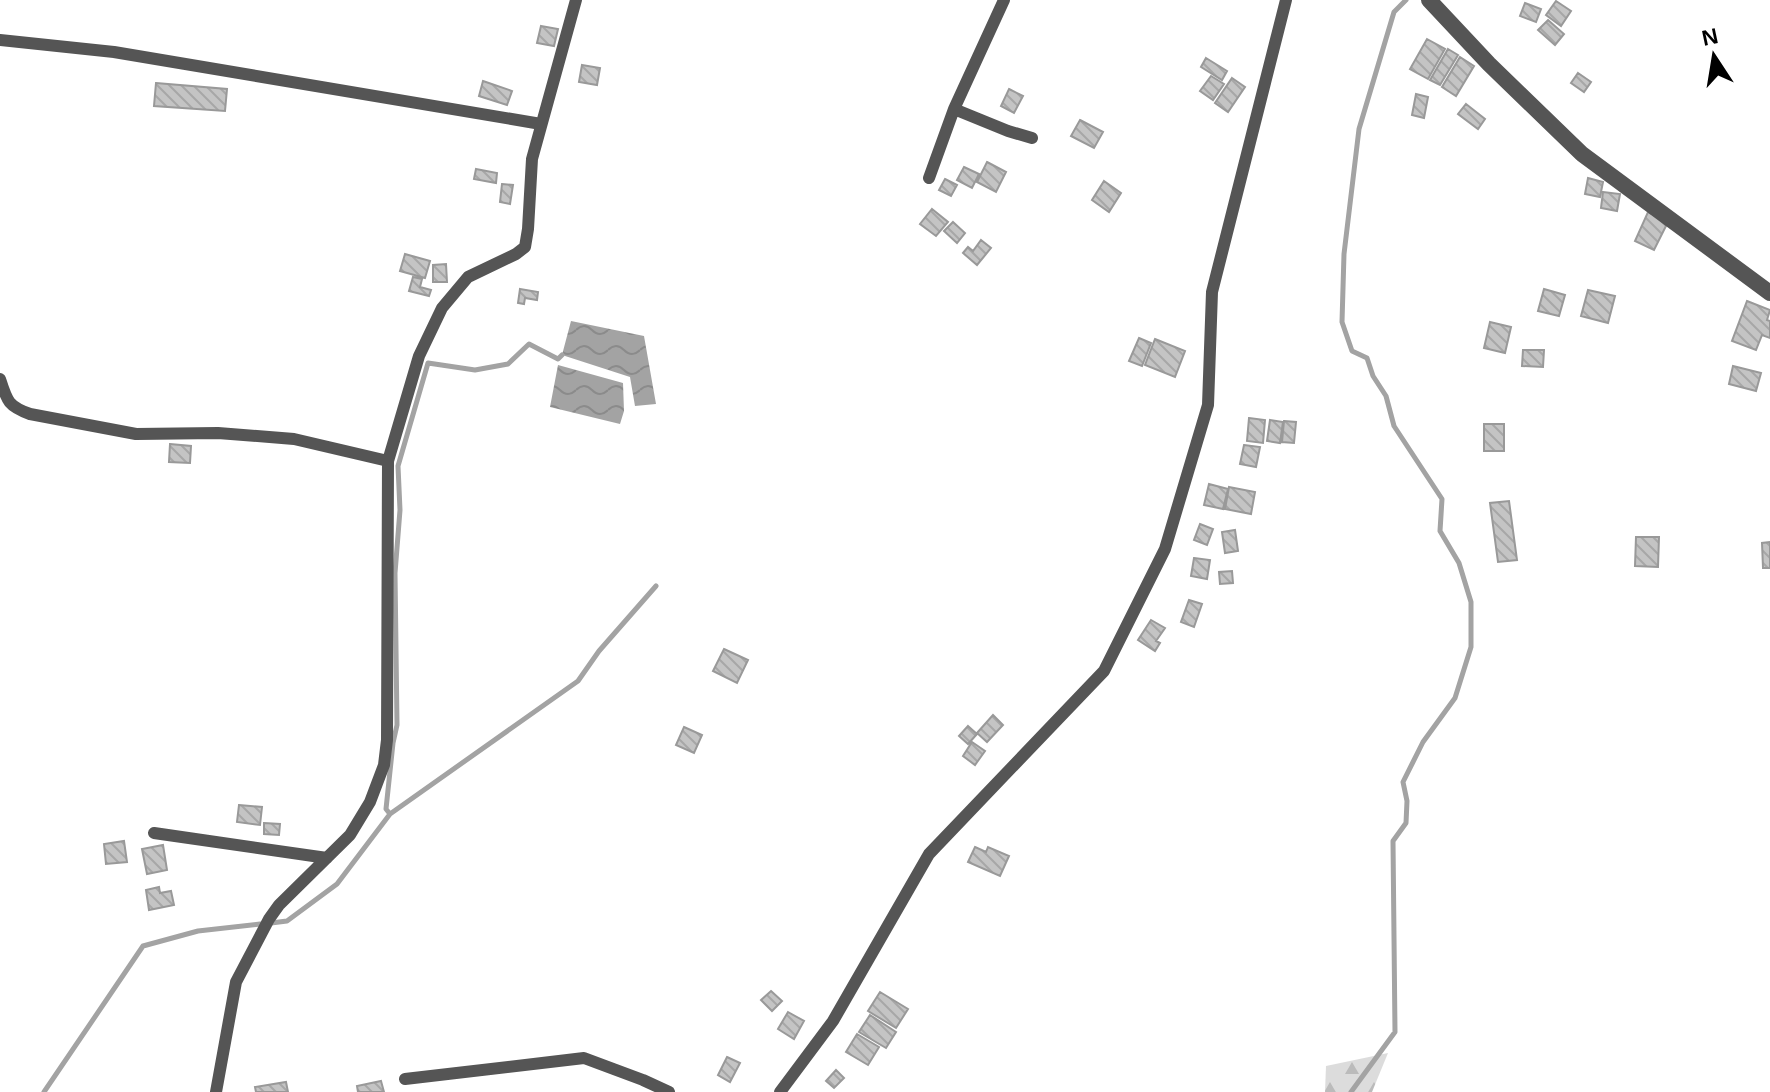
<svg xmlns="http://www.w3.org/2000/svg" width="1770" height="1092" font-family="Helvetica,sans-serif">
<defs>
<pattern id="forest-firs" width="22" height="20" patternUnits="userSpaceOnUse" patternTransform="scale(2)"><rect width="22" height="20" fill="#dcdcdc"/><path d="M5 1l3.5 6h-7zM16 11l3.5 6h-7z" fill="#bbb"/></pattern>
<pattern id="water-waves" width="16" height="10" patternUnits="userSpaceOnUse" patternTransform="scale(2)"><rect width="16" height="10" fill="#a3a3a3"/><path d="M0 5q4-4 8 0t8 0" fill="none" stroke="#8b8b8b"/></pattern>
<pattern id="building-back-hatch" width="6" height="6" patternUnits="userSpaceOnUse" patternTransform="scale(2)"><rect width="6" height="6" fill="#c4c4c4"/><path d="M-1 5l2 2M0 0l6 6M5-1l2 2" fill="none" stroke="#a7a7a7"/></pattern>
</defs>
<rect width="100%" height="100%" fill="#fff"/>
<path fill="url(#forest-firs)" d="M1388 1053 1372 1092H1325L1326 1066Z"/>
<path fill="url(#water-waves)" d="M571 321 644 336 656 404 635 406 630 377 562 355Z
M558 365 623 383 624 411 620 424 550 407Z"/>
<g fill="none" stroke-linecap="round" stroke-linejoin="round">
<path stroke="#a3a3a3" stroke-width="5" d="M390 814 386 809 393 743 397 725 395 573 400 510 398 466 428 363 475 370 508 364 529 344 558 359 562 355
M271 923 287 921 337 884 390 814 578 681 599 651 656 586
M44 1092 143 946 198 931 260 924
M1351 1092 1395 1032 1393 841 1406 823 1407 801 1403 782 1423 742 1455 698 1471 647V602L1459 563 1440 531 1442 499 1394 426 1386 396 1373 376 1367 358 1352 351 1342 322 1344 254 1359 129 1394 12 1406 0"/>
</g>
<path fill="url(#building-back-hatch)" stroke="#999" stroke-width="2" d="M1556 1 1571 11 1561 26 1546 15Z
M1525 3 1541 9 1536 22 1520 16Z
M1548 20 1564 34 1555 45 1538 30Z
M541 26 558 29 554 46 537 43Z
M1427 39 1445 49 1428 79 1410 69Z
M1448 49 1458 55 1440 85 1430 80Z
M1460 57 1474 66 1456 96 1442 87Z
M1206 58 1227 71 1222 80 1201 67Z
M582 65 600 68 597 85 579 82Z
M1578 73 1591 82 1584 92 1571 83Z
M1211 76 1224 84 1213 100 1200 91Z
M1232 78 1245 87 1228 112 1215 103Z
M483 81 512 91 507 105 479 96Z
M156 83 227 89 225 111 154 106Z
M1009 89 1023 96 1014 113 1001 106Z
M1416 94 1428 97 1424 118 1412 115Z
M1466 104 1485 119 1478 129 1458 114Z
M1080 120 1103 132 1094 148 1071 136Z
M987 162 1006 172 996 192 977 182Z
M964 167 979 174 972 188 957 180Z
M476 169 497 173 496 183 474 179Z
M1588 178 1603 182 1600 197 1585 194Z
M945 179 957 185 951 196 939 190Z
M1104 181 1121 193 1109 212 1092 200Z
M502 184 513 185 510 204 500 202Z
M1603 192 1620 194 1617 211 1601 208Z
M932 209 948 222 936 236 920 224Z
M1648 212 1668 222 1654 250 1635 241Z
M953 222 965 233 957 243 944 231Z
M981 240 991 248 977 265 963 253 968 247 973 251Z
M405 254 430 261 425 278 400 271Z
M446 264 447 282H433V265Z
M413 277 422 279 420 287 431 290 429 296 409 291Z
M520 289 538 292 537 300 525 298 524 304 518 303Z
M1544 289 1565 295 1559 316 1538 311Z
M1588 290 1615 296 1608 323 1581 316Z
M1747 301 1770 310 1767 320 1770 321V338L1762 335 1756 350 1732 341Z
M1490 322 1511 327 1505 353 1484 348Z
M1139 338 1151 343 1142 366 1129 361Z
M1155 339 1185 351 1175 377 1145 365Z
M1523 350H1544L1543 367 1522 366Z
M1733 366 1761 373 1756 391 1729 384Z
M1249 418 1265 420 1263 443 1247 441Z
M1270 420 1283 422 1280 443 1267 441Z
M1284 421 1296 422 1294 443 1282 442Z
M1484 424H1504V451H1484Z
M170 444 191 446 190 463 169 462Z
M1244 445 1260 447 1256 467 1240 464Z
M1209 484 1228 489 1223 509 1204 505Z
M1229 487 1255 492 1251 514 1225 509Z
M1509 501 1517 560 1498 562 1490 503Z
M1200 524 1213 529 1207 545 1194 540Z
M1235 530 1238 551 1225 553 1222 532Z
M1636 537H1659L1658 567 1635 566Z
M1770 542V568H1763L1762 543Z
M1194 558 1210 560 1207 579 1191 576Z
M1232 571 1233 583 1220 584 1219 572Z
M1189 600 1202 604 1194 627 1181 622Z
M1151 620 1165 628 1156 641 1160 643 1155 651 1138 640Z
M724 649 748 660 737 683 713 671Z
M993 715 1003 725 987 742 977 733Z
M968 726 977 734 968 744 959 736Z
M684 727 702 735 694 753 676 745Z
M972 742 985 751 975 765 963 756Z
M239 805 262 807 260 825 237 822Z
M264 823 280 824 279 835 264 834Z
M124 841 127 862 106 864 104 844Z
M163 845 167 870 147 874 142 849Z
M975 847 986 852 988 847 1009 856 1000 876 968 862Z
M159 887 160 893 171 891 174 905 149 910 146 890Z
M771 991 782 1001 772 1011 761 1000Z
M880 992 908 1009 896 1028 868 1011Z
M788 1012 804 1021 794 1039 778 1029Z
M870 1015 896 1032 886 1048 859 1032Z
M857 1034 879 1047 868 1065 846 1052Z
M727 1057 740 1063 730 1082 718 1075Z
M836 1070 844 1078 834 1088 826 1081Z
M381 1081 384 1092H358L357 1086Z
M286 1082 288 1092H256L255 1087Z"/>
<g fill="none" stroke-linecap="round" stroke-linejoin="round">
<path stroke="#555" stroke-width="12" d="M0 40 114 52 541 124
M954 109 1008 131 1032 138
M929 178 954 109 1004 0
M0 379C7 401 8 406 30 414L136 434 218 433 294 439 388 461
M154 833 327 858
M405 1079 584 1058 643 1080 669 1092
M216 1092 236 982 269 919 279 905 350 835 370 802 384 765 387 740 388 461 419 356 442 308 468 277 516 254 525 247 528 229 532 159 576 0
M780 1092 833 1021 929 854 1104 671 1165 549 1208 405 1212 292 1286 0"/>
<path stroke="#555" stroke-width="16" d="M1429 0 1489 64 1582 154 1770 293"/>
</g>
<g transform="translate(1714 56) rotate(348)" stroke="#ffffff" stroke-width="6" paint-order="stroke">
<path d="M0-6L14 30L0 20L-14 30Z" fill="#000000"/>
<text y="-12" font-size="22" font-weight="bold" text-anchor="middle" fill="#000000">N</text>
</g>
</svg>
